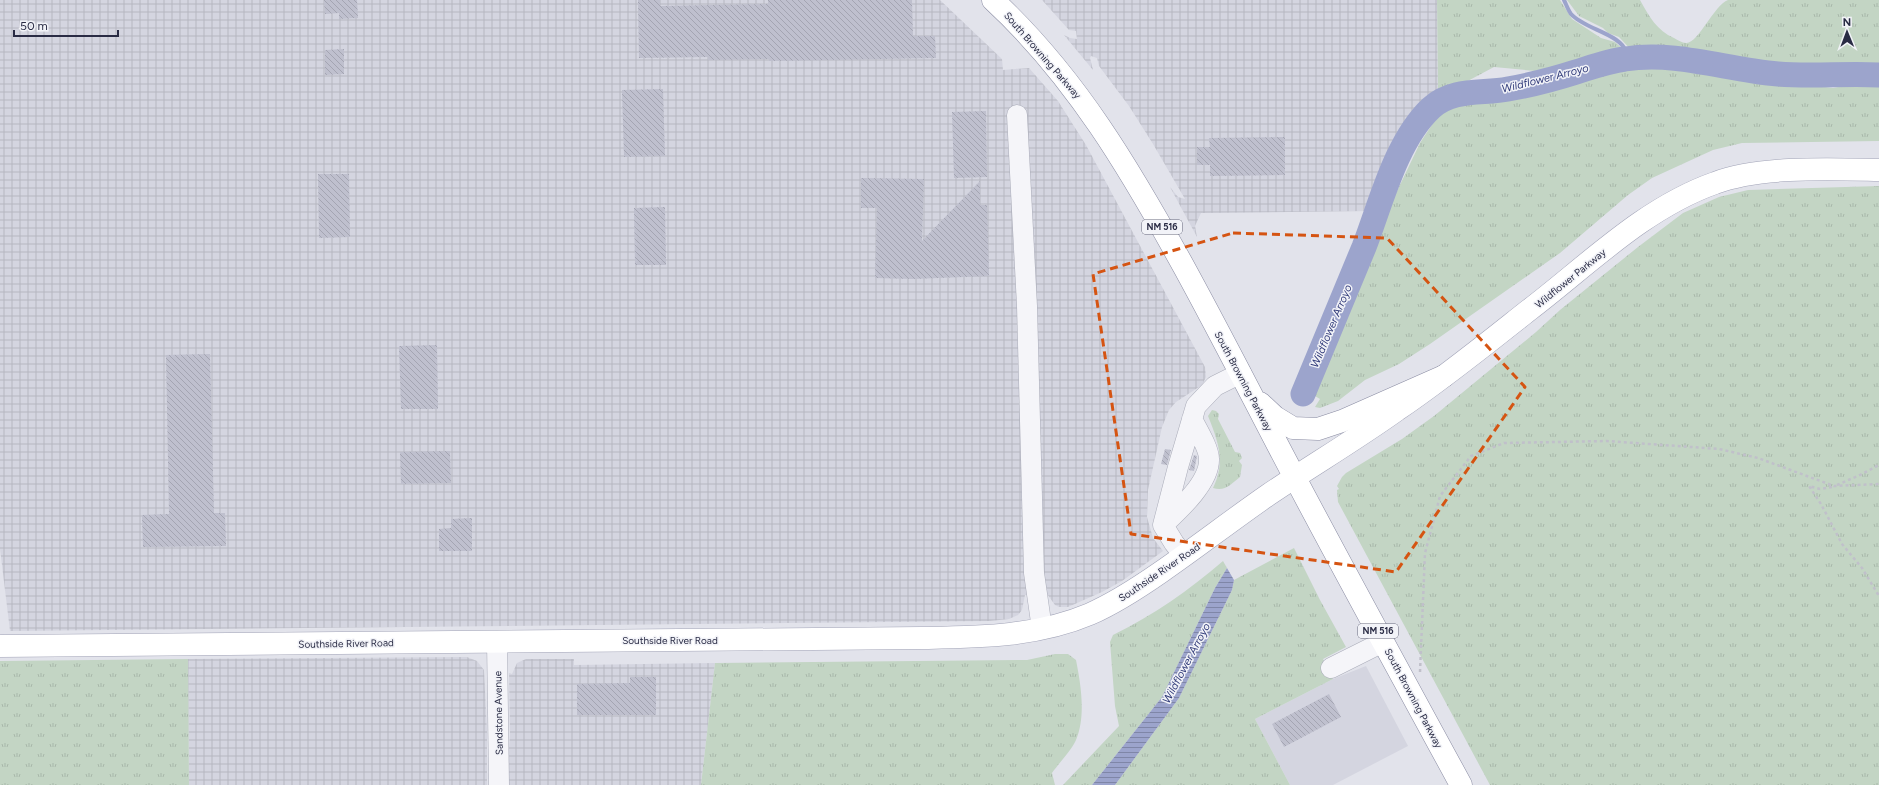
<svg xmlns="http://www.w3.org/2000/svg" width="1879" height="785" font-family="Figtree,sans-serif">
<defs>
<pattern id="industrial-grid" width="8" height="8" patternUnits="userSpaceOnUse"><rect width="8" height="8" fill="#d4d5e0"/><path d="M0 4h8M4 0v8" fill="none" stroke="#b6b7c1"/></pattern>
<pattern id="grass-tufts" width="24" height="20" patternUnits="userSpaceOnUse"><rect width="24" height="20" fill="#c3d5c4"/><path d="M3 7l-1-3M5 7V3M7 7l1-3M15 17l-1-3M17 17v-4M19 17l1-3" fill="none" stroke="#a8b7aa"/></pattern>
<pattern id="water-rules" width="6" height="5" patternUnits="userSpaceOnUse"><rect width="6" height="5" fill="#9ca4cc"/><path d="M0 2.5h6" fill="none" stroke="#7f86a7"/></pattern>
<pattern id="building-back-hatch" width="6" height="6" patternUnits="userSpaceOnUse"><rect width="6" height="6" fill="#bfc0ce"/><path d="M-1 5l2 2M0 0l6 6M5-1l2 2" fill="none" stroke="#a4a5b2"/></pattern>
</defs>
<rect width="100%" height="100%" fill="#e2e3eb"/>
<path fill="#d4d5e0" d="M1366 666 1408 746 1333 785H1290L1255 719 1333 679Z"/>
<path fill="url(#industrial-grid)" d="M0 0H940L1002 59 1003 70 1029 68 1058 101 1086 145 1205 367 1206 377 1202 385 1176 402 1169 410 1162 427 1148 490 1147 517 1153 538 1163 551 1122 581 1102 592 1068 607H1059L1055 605 1047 594 1025 595 1022 610 1018 615 1009 619 990 621 10 631 0 549Z
M1042 0H1437L1438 90 1420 104 1397 135 1386 154 1367 211 1201 213 1195 226 1197 237 1170 187 1178 197 1185 199 1153 144 1129 106 1099 66 1097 58 1091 56 1090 58 1093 70 1064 35 1070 38 1077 39 1076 31 1069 30Z
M467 657 477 661 484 670 487 732V785H189L188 659Z
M526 659H574V665L715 663 701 785H506L510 735 509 673 512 674 517 663Z"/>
<path fill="url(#grass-tufts)" d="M1437 0H1560L1572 19 1601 38 1615 42 1624 50V54L1621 56 1535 71 1494 67 1464 83 1448 85 1438 90Z
M1567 0H1640C1649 16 1657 31 1674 38 1678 40 1682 43 1686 43 1698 44 1714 5 1728 0H1879V68L1809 69 1778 67 1680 51 1634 53 1619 37 1608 33 1603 28 1579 16Z
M1651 62 1702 67 1747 77 1833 88 1867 82 1879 83V141L1742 143 1713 150 1652 178 1628 195 1560 253 1430 344 1399 364 1365 380 1338 401 1320 408 1315 407 1320 399 1315 396 1311 397 1324 362 1376 235 1420 143 1439 114 1448 106 1458 102 1513 97 1565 85 1630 65Z
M1879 186V785H1490L1338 502 1337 490 1339 489 1337 486 1342 477 1346 473 1402 439 1434 416 1536 332 1560 310 1638 247 1683 213 1719 197 1748 190Z
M1212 410 1216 411 1219 414 1218 419 1235 452 1240 453 1242 458 1239 461 1242 465 1240 477C1231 484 1225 492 1213 488 1226 462 1218 441 1208 416Z
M1294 548 1320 600 1346 647 1323 659 1333 679 1255 719 1290 785H1115L1179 698 1232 590 1234 580Z
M1223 561 1227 568 1215 588 1162 697 1092 785H1063L1119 726 1115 706 1110 642 1113 635C1154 615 1189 590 1223 561Z
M1055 654H1068L1076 660C1081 685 1086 716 1076 740 1071 751 1059 763 1052 773L1055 785H701L715 663 1027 660Z
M188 659 189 785H0V661Z"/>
<path fill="url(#water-rules)" d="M1227 568 1234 580 1232 590 1179 698 1115 785H1092L1162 697 1215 588Z"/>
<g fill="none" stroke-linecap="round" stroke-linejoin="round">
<path stroke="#9ca4cc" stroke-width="4" d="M1564 0C1566 4 1568 10 1571 14 1584 29 1621 34 1626 52L1624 59"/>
<path stroke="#9ca4cc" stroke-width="25" d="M1303 394C1323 345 1344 296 1364 247 1381 203 1396 141 1431 108 1453 88 1482 94 1508 89 1531 85 1554 79 1576 72 1592 67 1608 61 1625 59 1677 51 1727 70 1778 74 1812 77 1845 73 1879 75"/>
</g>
<path fill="url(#building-back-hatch)" d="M324 0H357L358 18 339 19V13L325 14Z
M638 0H660V6L768 4V0H912L913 36H935L936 58 769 61V59L708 60V57L639 58Z
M344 49V74L325 75V50Z
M663 89 665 156 624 157 622 90Z
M986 111 987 177 954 178 952 112Z
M1285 137V175L1210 176V165H1197V147H1210L1209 138Z
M318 174H349L350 237 319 238Z
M861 178 924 179 922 241 980 181V205H987L989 276 913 279 875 278 877 208H861Z
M665 207 666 265H635L634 208Z
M437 345 438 409H401L399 346Z
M210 354 214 513H225L226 546 143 547 142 515 169 514 166 355Z
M1165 449 1171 450 1167 465 1161 464Z
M450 451 451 483 401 484 400 452Z
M1194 455 1197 456 1194 471 1189 470Z
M472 518V551H439V529L451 528V519Z
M630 677H656V715H577V684L630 683Z
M1329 694 1341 717 1284 747 1272 724Z"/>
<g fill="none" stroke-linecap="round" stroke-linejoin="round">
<defs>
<path id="minor" d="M1017 115 1027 306 1034 573 1042 629
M1163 525C1179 510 1210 482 1209 459 1209 448 1197 429 1192 419
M1184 556 1174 543 1163 525 1178 467 1196 406 1215 386 1241 373
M497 641 499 785
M1331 668 1383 642"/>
<path id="major" d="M0 646 921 638C978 637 1036 637 1090 614 1115 603 1138 588 1161 572 1197 547 1232 520 1268 495 1311 466 1355 440 1397 410 1443 379 1486 344 1529 310 1588 265 1644 208 1715 183 1760 166 1830 169 1879 170"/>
<path id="highway" d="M993 0C1076 77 1131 171 1185 269 1215 324 1244 380 1273 436 1334 553 1398 669 1461 785
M1260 403 1275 417 1293 428 1318 429 1342 421 1444 376"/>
</defs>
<use href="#minor" stroke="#aaacb9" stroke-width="21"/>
<use href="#major" stroke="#a1a3b7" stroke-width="23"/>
<use href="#highway" stroke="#898ba2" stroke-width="23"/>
<path stroke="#c0c0ca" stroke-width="2.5" stroke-dasharray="3 3" stroke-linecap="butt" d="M1837 485 1860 475 1879 465
M1832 487 1820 489 1809 486 1821 504 1842 544 1862 568 1879 596
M1420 672 1425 553 1440 496 1471 456 1504 443 1607 441 1719 449 1758 458 1834 486 1879 484"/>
<use href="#minor" stroke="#f5f5f9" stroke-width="20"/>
<use href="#major" stroke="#fff" stroke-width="22"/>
<use href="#highway" stroke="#fff" stroke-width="22"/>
</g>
<path fill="none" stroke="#d55412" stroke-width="3" stroke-dasharray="8 5" stroke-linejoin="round" d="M1233 233 1387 238 1525 387 1396 572 1131 534 1093 274Z"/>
<g text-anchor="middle" stroke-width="3" stroke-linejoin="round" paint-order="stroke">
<g fill="#f2f3f8" stroke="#65677a" stroke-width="1">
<rect x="1142" y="220" width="40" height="14" rx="3"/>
<rect x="1358" y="624" width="40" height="14" rx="3"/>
</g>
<g font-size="9" font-weight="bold" fill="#292b44">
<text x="1162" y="230">NM 516</text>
<text x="1378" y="634">NM 516</text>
</g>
<g font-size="10" fill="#292b44" stroke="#f2f3f8">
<text transform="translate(1043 55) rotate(49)" y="4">South Browning Parkway</text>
<text transform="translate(1570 278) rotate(-39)" y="4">Wildflower Parkway</text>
<text transform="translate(1244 381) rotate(62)" y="4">South Browning Parkway</text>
<text transform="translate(1159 572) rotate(-34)" y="4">Southside River Road</text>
<text x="670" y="644">Southside River Road</text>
<text transform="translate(346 643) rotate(-1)" y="4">Southside River Road</text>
<text transform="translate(1414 698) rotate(62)" y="4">South Browning Parkway</text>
<text transform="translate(498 713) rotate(-91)" y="4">Sandstone Avenue</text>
</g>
<g font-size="11" font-style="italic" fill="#313b7a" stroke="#f2f3f8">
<text transform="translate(1545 78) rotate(-14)" y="4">Wildflower Arroyo</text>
<text transform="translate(1331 326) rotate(-67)" y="4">Wildflower Arroyo</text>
<text transform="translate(1186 663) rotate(-62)" y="4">Wildflower Arroyo</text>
</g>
</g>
<g transform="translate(1847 32) rotate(359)" stroke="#f2f3f8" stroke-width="3" paint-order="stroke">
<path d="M0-3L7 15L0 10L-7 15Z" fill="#292b44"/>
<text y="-6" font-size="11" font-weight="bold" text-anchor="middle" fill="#292b44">N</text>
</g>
<path d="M14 30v6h104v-6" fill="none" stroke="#292b44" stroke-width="2"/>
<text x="20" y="30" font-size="12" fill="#292b44" stroke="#f2f3f8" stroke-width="3" paint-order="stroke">50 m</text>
</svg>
